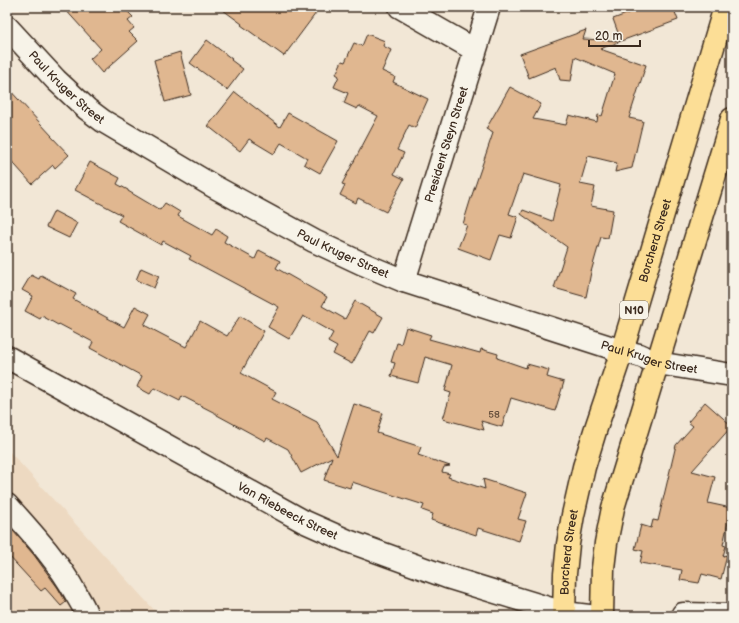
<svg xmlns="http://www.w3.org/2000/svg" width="739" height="623" font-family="'Balsamiq Sans',sans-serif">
<rect width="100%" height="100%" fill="#f2e7d6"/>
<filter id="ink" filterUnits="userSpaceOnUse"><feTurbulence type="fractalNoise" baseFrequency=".025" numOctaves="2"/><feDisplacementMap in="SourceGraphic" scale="8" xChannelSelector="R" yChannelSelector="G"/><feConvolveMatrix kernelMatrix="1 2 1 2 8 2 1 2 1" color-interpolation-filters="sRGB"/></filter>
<g filter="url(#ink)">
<path fill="#edd9c1" d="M7 449 156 612 170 616H7Z"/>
<path fill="#e0b790" stroke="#3b2a1e" d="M63 7H123L133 17 128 21 134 28 129 32 138 41 102 73 90 59 101 49Z
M219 7H308L316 13 284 56 241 25 242 24Z
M645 7H673L678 20 621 41 613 19Z
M586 30 583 39 621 41 600 49 646 65 629 118 643 121 632 168 615 172 617 163 588 156 580 184 595 187 591 206 613 210 608 238 601 237 591 272 586 297 554 288 567 247 521 214 523 210 552 221 561 185 523 174 509 214 518 217 511 238 500 235 491 260 458 248 467 225 463 224 471 198 493 133 486 129 510 87 541 104 533 119 566 125 569 115 597 122 598 115 602 116 615 74 575 57 571 81 560 80 556 67 529 78 520 54Z
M367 34 385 41 383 46 391 50 382 71 395 77 393 82 428 99 415 128 409 125 397 150 404 153 394 174 404 179 386 212 358 198 356 203 340 195 345 185 342 184 378 116 359 106 357 109 344 103 348 93 334 87 339 76 336 74 342 61 345 62 354 43 362 46Z
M207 40 232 59 231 60 243 69 227 90 190 63Z
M180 52 191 95 165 102 154 60Z
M7 87 52 136H51L69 155 55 168 53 165 32 184 7 156Z
M235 92 280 127 288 113 338 141 320 173 304 164 307 158 281 143 274 154 249 139 240 151 208 126Z
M90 162 120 178 117 184 128 190V191L160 210 165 203 180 212 178 216 212 235 216 229 227 236 224 242 255 259 259 250 280 261 276 268 327 297 322 306 345 319 355 301 383 317 374 333 370 331 352 364 333 354 337 347 328 342 333 333 303 316 289 339 268 327 279 307 189 259 191 256 163 241 161 245 118 221 122 215 75 190Z
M54 211 77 223 69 238 46 227Z
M141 268 159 276 154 288 136 280Z
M31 275 39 279 41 275 76 294 73 299 124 327 135 306 150 314 144 325 186 347 200 321 227 336 240 316 264 331 241 373 276 392 272 399 317 422 337 456 354 404 383 413 377 433 421 447 418 455 450 466 444 467 442 472 450 474 448 477 485 489 483 479 527 493 518 519 526 521 519 541 478 528 476 535 431 520 433 514 422 510 424 505 352 482 350 488 324 480 332 457 301 473 288 449 267 438 265 441 217 415V414L182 396 180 401 154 388 150 394 137 387 142 376 90 348 93 342 59 324 58 325 42 316 40 319 25 311 33 296 22 290Z
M406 327 431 335 429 339 480 353 481 349 498 354 497 358 526 368 527 364 549 370 547 377 564 382 555 411 511 398 502 427 481 421 484 430 443 419 451 393 445 391 452 365 425 357 418 383 391 376 395 363 391 362 397 343 401 344Z
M705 402 732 426 692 471 715 477 708 503 731 508 723 545 726 546 723 556 727 555 721 579 702 574 699 583 680 580 682 570 640 563 643 551 635 549 641 525 651 528 653 520 658 521 676 445 693 426 688 422Z
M7 524 34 555 58 588 66 602 61 606 45 588 41 591 7 554Z"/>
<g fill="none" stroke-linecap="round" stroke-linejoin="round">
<defs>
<g id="minor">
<path d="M400 7 475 50"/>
<path id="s1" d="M7 27 56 80 87 109 103 121 213 186 314 241 361 263 404 281 622 351 639 355 657 363 732 375"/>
<path id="s2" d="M404 281 489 7"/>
<path id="s3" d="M7 357 303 521 348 541 447 577 564 613 589 616"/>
<path d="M7 505C32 533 58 561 76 594 80 601 85 608 87 616"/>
<path d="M683 614 732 615"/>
</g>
<g id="highway">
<path id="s4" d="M564 616 565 574 568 544 573 515 584 467 595 431 622 351 725 7"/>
<path d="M602 616 603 568 606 543 613 508 732 119"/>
</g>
</defs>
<use href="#minor" stroke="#3b2a1e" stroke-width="25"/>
<use href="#highway" stroke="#3b2a1e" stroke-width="25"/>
<use href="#minor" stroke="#f7f3e8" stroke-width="22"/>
<use href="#highway" stroke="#fcde96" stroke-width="22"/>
</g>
</g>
<g text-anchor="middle" stroke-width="3" stroke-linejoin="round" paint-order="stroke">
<g font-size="10" fill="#644d3a">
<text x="494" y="418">58</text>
</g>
<rect fill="#f7f3e8" stroke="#73665b" stroke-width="1" x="620" y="301" width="28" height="18" rx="3"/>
<g font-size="11" font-weight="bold" fill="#3b2a1e">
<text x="634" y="314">N10</text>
</g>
<g font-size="12" fill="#3b2a1e" stroke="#f7f3e8">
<text dy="4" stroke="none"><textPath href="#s1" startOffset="85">Paul Kruger Street</textPath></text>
<text dy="4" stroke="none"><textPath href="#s2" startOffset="143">President Steyn Street</textPath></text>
<text dy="4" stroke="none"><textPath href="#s4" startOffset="388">Borcherd Street</textPath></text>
<text dy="4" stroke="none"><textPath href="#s1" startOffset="409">Paul Kruger Street</textPath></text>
<text dy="4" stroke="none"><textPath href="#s1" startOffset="733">Paul Kruger Street</textPath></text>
<text dy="4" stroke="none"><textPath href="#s3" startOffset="320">Van Riebeeck Street</textPath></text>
<text dy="4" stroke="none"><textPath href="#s4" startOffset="64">Borcherd Street</textPath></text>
</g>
</g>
<rect width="739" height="623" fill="none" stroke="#f7f3e8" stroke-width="24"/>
<rect x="12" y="12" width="715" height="599" fill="none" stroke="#3b2a1e" stroke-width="1.5" filter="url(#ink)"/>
<path d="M589 40v6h51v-6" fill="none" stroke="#3b2a1e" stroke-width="2"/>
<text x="595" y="40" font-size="12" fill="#3b2a1e" stroke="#f7f3e8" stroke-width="3" paint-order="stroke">20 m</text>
</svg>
